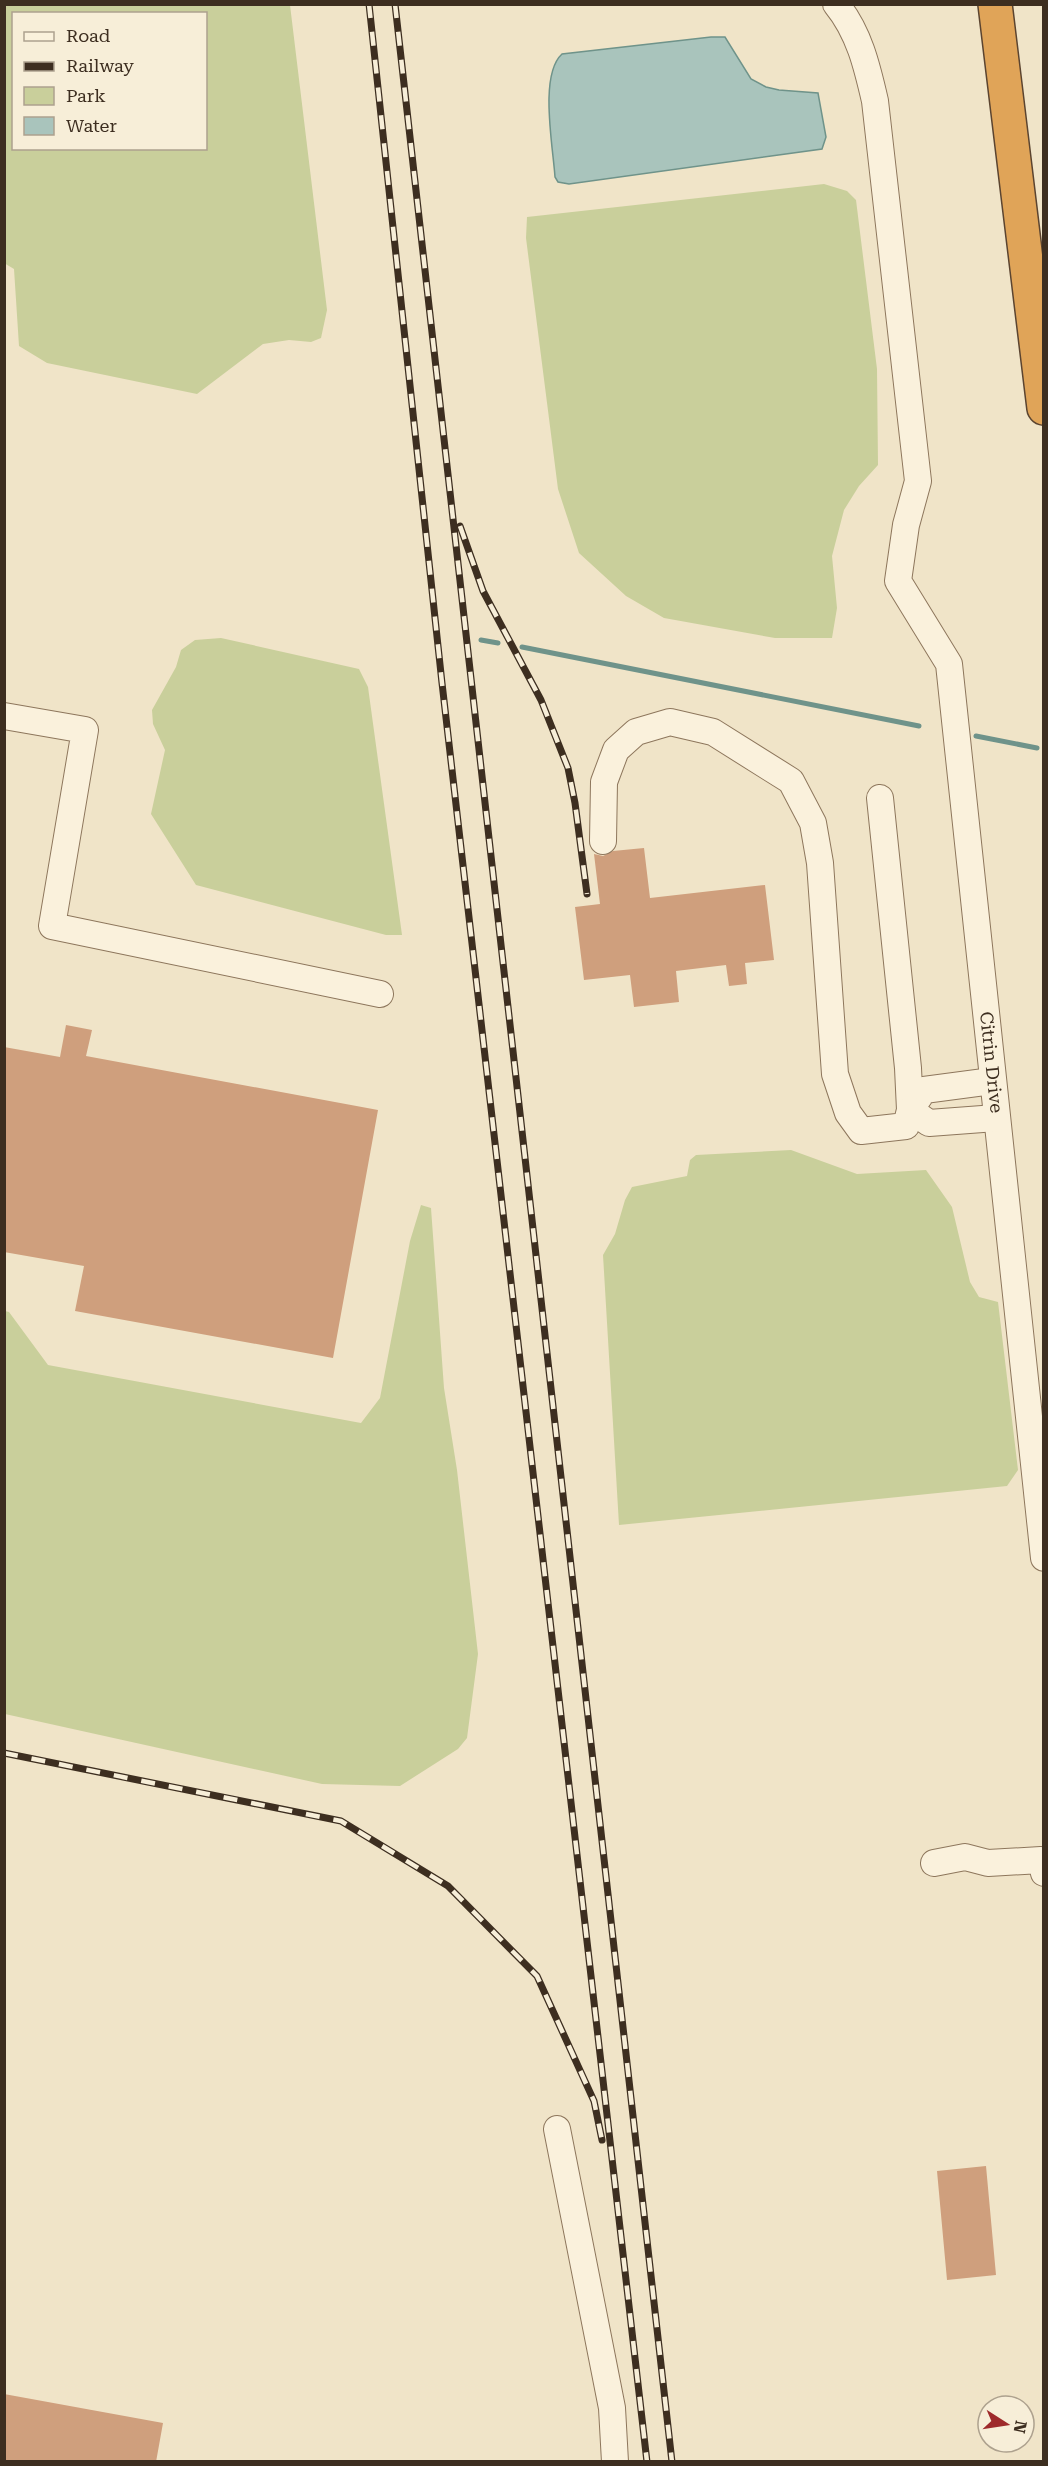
<svg xmlns="http://www.w3.org/2000/svg" width="1048" height="2466" font-family="'Roboto Serif',serif">
<rect width="100%" height="100%" fill="#f0e4c8"/>
<path fill="#c9cf9b" fill-rule="evenodd" d="M4 5H290L327 310 321 338 311 342 289 340 263 344 197 394 47 363 19 346 14 269 4 263ZM14 14H206V148H14Z
M824 184 847 191 856 200 877 369 878 465 859 486 844 510 832 556 837 608 832 638H775L664 618 626 596 579 553 558 489 526 238 527 217Z
M221 638 359 669 368 687 402 935H386L196 885 151 814 165 750 153 724 152 710 176 667 181 650 195 640Z
M791 1150 857 1174 926 1170 952 1207 970 1282 979 1297 998 1302 1018 1470 1007 1486 619 1525 603 1255 615 1234 625 1200 632 1187 687 1176 690 1160 696 1155Z
M421 1205 431 1208 444 1388 457 1470 478 1654 467 1738 458 1749 400 1786 322 1784 5 1714V1311L9 1312 48 1365 361 1423 380 1398 410 1241Z"/>
<path fill="#a9c4bc" stroke="#6f938a" stroke-width="1.5" d="M711 37H725L751 79 766 87 779 90 818 93 826 137 822 149 569 184 558 182 555 177C553 146 539 75 562 54Z"/>
<g fill="none" stroke-linecap="round" stroke-linejoin="round">
<path stroke="#6f938a" stroke-width="5" d="M481 640 498 643
M522 647 919 726
M976 736 1037 748"/>
</g>
<path fill="#cf9f7d" d="M644 848 650 898 765 885 774 960 745 963 747 984 729 986 726 965 676 971 679 1002 634 1007 630 975 584 980 575 907 600 904 594 854 603 856 613 851Z
M66 1025 92 1030 86 1056 378 1110 333 1358 75 1311 84 1266 4 1252V1047L60 1057Z
M986 2166 996 2275 947 2280 937 2171Z
M4 2394 163 2423 156 2462H4Z"/>
<g fill="none" stroke-linecap="round" stroke-linejoin="round">
<defs>
<g id="minor">
<path id="s1" d="M836 4C859 32 867 66 875 101L918 481 906 525 898 581 949 664 1044 1558"/>
<path d="M4 716 85 730 52 926 380 994"/>
<path d="M603 841 604 782 616 750 636 732 670 722 713 732 791 781 813 823 820 863 835 1074 848 1113 861 1131 906 1126 910 1110 908 1068 880 798"/>
<path d="M910 1110 924 1090 992 1081"/>
<path d="M910 1110 929 1123 996 1118"/>
<path d="M934 1863 965 1857 988 1863 1041 1860 1044 1873"/>
<path d="M557 2129 612 2408 615 2462"/>
</g>
<path id="highway" d="M995 4 1044 408"/>
</defs>
<use href="#minor" stroke="#8d765c" stroke-width="28"/>
<use href="#highway" stroke="#5b4430" stroke-width="36"/>
<use href="#minor" stroke="#faf1dc" stroke-width="26"/>
<use href="#highway" stroke="#e0a458" stroke-width="33"/>
<defs>
<path id="rail" d="M369 4 442 683 647 2462
M395 4 672 2462
M460 526 483 591 541 700 568 768 575 803 587 894
M4 1753 341 1821 448 1886 537 1976 594 2101 602 2140"/>
</defs>
<use href="#rail" stroke="#3d2e20" stroke-width="7"/>
<use href="#rail" stroke="#f7eed8" stroke-width="4.5" stroke-dasharray="14" stroke-linecap="butt"/>
</g>
<g text-anchor="middle" stroke-width="5" stroke-linejoin="round" paint-order="stroke">
<g font-size="18" fill="#3d2e20" stroke="#f7eed8">
<text dy="6" stroke="none"><textPath href="#s1" startOffset="1088">Citrin Drive</textPath></text>
</g>
</g>
<rect width="1048" height="2466" fill="none" stroke="#3d2e20" stroke-width="12"/>
<rect x="12" y="12" width="195" height="138" fill="#f7eed8" stroke="#ada18e" stroke-width="1.5"/>
<rect x="24" y="32" width="30" height="9" fill="#faf1dc" stroke="#ada18e" stroke-width="1.5"/>
<text x="66" y="42" font-size="18" fill="#3d2e20">Road</text>
<rect x="24" y="62" width="30" height="9" fill="#3d2e20" stroke="#ada18e" stroke-width="1.5"/>
<text x="66" y="72" font-size="18" fill="#3d2e20">Railway</text>
<rect x="24" y="87" width="30" height="18" fill="#c9cf9b" stroke="#ada18e" stroke-width="1.5"/>
<text x="66" y="102" font-size="18" fill="#3d2e20">Park</text>
<rect x="24" y="117" width="30" height="18" fill="#a9c4bc" stroke="#ada18e" stroke-width="1.5"/>
<text x="66" y="132" font-size="18" fill="#3d2e20">Water</text>
<g transform="translate(1006 2424) rotate(102)"><circle r="28" fill="#f7eed8" stroke="#ada18e" stroke-width="1.5"/>
<path d="M0-4.5L10 22L0 15L-10 22Z" fill="#9e2a2b"/>
<text y="-9" font-size="16" font-weight="bold" text-anchor="middle" fill="#3d2e20">N</text>
</g>
</svg>
